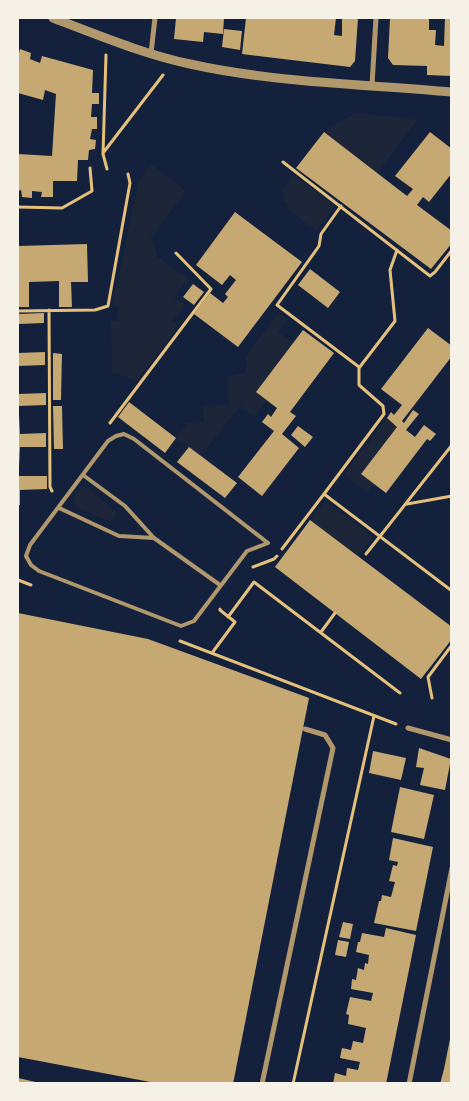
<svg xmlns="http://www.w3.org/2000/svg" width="469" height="1101" font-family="Inter,sans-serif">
<rect width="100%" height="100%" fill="#14213d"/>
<path fill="#1d2539" d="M355 113 418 119 377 173 324 132Z
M151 164 186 191 150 240H153L157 256 188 279 174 297 185 305 172 322 182 321 137 381 112 372 111 321H117L119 308 113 304 138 182Z
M293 175 335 205 316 231 286 208 288 205 284 201 283 188Z
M278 313 287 319 278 332 293 343 256 391 267 400 255 417 240 406 201 456 176 438 187 423 204 422 203 407 229 404 226 377 246 373V356Z
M387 418 397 427 361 474 373 484 367 493 347 477 345 473Z
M85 486 117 513 111 522 76 507C70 500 76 494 81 487Z
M325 501 373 537 359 556 310 520Z"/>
<path fill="#c6a872" d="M176 18H224L223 34 204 32 203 42 174 39Z
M246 18H336L334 35 342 36V18H358L355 61 350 67 242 54Z
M390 18H429V30H436L435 45 444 46 445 18H452V76L427 75V66L393 65 388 58Z
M224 29 242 31 240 50 222 47Z
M20 49 31 53 30 59 40 63 42 56 93 70 92 93H99V104H92L91 117H97V129H92L90 139 96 140 95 149 89 150 88 160H78L77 181H53V197H41L42 192 32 191V198L22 197 21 190 18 191V154L52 156 56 94 45 90 43 100 18 93V57Z
M324 132 407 196 413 189 395 176 430 132 452 149V173L429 202 423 197 417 205 452 231V243L431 269 296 168Z
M235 212 302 262 238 347 194 314 210 293 223 303 228 297 225 294 236 280 230 275 222 285 196 265Z
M87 244 88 282H71L72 307H59V281L29 282V307H19L18 246Z
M310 269 340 292 328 308 298 285Z
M193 284 204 292 194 305 183 297Z
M44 313V323L18 324V314Z
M428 328 452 346V356L402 421 404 423 413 410 419 414 406 430 415 437 424 425 436 434 430 441 427 439 386 493 361 474 397 427 387 418 391 412 394 415 402 405 381 389Z
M303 330 334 353 290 412 296 416 282 434 299 448 262 496 238 477 274 431 262 422 268 414 271 417 277 408 256 392Z
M45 352V365L18 366V353Z
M53 353 62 354 61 400H53Z
M46 393V405L18 406V394Z
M129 402 176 438 165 453 118 417Z
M53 406H62L63 449H54Z
M18 415H19L20 434 46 433V447H20L19 467H18Z
M298 426 313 437 305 447 291 435Z
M189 447 237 483 225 498 177 462Z
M18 476H47V489L20 490V505H18Z
M310 520 452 627V639L421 679 275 567Z
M18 613 148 639 309 698 233 1084H161L18 1057Z
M419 748 451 759 445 790 420 785 424 768 416 767Z
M373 751 406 758 401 780 369 773Z
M400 787 434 795 424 839 391 832Z
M393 838 433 847 416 931 374 923 379 901H381L382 895 391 897 395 882 389 881 393 865 397 866 398 862 389 860Z
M343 922 353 924 350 939 339 937Z
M386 928 416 935 386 1084H333L335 1073 346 1076 347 1068 358 1070 360 1062 340 1058 342 1048 351 1050 353 1041 363 1043 366 1028 348 1024 349 1015 346 1014 350 997 371 1001 373 993 351 989 352 979 356 980 358 968 364 970 365 963 368 964 369 955 356 952 358 942H360L362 933 384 937Z
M338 940 349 942 346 957 335 955Z
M451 1034 452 1084H440L444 1069Z
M18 1078 40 1083 39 1084H18Z"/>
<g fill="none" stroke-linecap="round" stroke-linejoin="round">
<path stroke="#e5c07b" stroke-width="3" d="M106 55 103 154 107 169
M103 153 163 75
M283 162 430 276 435 272 452 250
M341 206 321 234 319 246 277 305 359 367
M18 207 62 208 92 191 90 168
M49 310 50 487 52 491
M18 311 95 310 108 306 130 183 128 174
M110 423 211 289 176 253
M324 494 384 414 383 406 359 385V368L395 321 390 270 397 250
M407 504 452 496
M282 549 324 494 452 591
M366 554 452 445
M253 567 274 559 277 556
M18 580 31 585
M228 617 254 582 400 693
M321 632 335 613
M180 641 396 724
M212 653 235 622 220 610V609
M432 698 428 677 452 645
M293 1084 374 716"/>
<path stroke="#b1986c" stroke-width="4" d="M124 434 134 439 268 543 247 551 194 621 181 626 39 571 31 565 26 556 30 545 108 441 116 436Z
M83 475 125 506 154 538 220 585
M59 508 119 536 154 538"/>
<path stroke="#b1986c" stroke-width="5" d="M151 53 155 18
M372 85 376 18
M408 728 452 740
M262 1084 333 748 325 735 305 729
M409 1084 452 868"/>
<path stroke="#b1986c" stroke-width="9" d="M53 18C98 35 143 54 190 64 276 83 364 84 452 92"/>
</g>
<rect width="469" height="1101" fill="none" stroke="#f6f1e7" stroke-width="38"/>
</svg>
